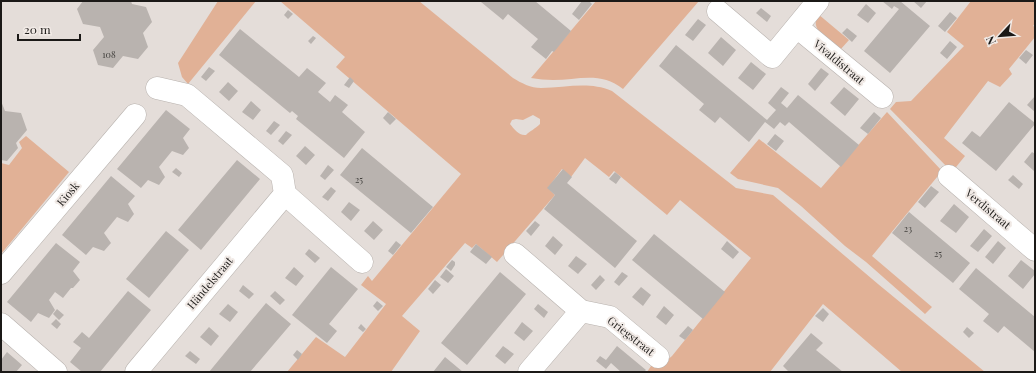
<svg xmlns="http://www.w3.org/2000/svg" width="1036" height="373" font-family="'Playfair Display',serif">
<rect width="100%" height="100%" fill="#e4ddd9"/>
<path fill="#e1b196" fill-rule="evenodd" d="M218 1H256L188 84 182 77 178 63Z
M280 1H326L328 2 330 1H419L513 78C521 83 531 88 541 88 566 88 588 81 612 91L736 188 773 195 878 284 985 372H902L823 304 770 372H647L653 363 658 368 672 356 751 258 680 200 667 215 614 171 609 177 585 158 571 177 562 169 548 188 555 195 497 262 476 244 472 248 465 243 402 316 420 331 391 372H287L316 337 345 357 386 304 361 285 368 276 372 281 461 174 336 67 345 57ZM533 115 540 119V124C535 129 530 131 526 135 519 136 514 129 510 124L512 120 516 119 523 120Z
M596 1H699L623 89C601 71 578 80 553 80 546 80 538 79 531 78Z
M971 1H1035V23L1033 26 1035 27V37L1009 69 1012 74 1000 87 988 81 944 138 965 156 952 172 890 109 896 102 911 101 964 46 947 32Z
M818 14 849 40 840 50C832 44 813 32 816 20 816 20 818 15 818 14Z
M887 112 942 171 872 256 932 307 925 314 866 262 845 246 801 206 778 188 738 179 730 173 759 139 821 188Z
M26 136 69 172 1 254V163L9 165 22 148 19 142Z"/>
<path fill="#b9b3af" d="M83 1H131L132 4 146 7 152 22 143 33 148 47 138 59 123 56 113 68 98 65 93 50 104 37 100 27 83 24 77 9Z
M482 1H535L571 31 554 52 552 51 546 59 531 47 538 39 508 14 503 20 481 2Z
M582 1H589L592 4 579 20 572 14Z
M882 1H900L930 26 890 73 864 51 899 9 894 6 892 9Z
M913 1H927L921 8Z
M866 4 876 13 868 23 857 15Z
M761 8 771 16 767 22 756 13Z
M288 10 293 14 288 19 284 15Z
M950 12 957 18 945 32 938 26Z
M698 19 706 25 693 41 685 35Z
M847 28 857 36 852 42 842 33Z
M240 29 299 77 307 68 326 83 318 92 330 102 335 95 348 105 342 112 365 132 344 158 296 119 298 116 292 111 290 113 219 55Z
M313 36 316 38 311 44 308 41Z
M721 37 736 50 723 66 708 53Z
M950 41 957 47 947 59 940 53Z
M676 45 767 120 776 110 768 103 781 87 789 93 781 103 787 108 798 95 859 145 841 167 789 122 785 126 780 122 774 129 765 122 749 142 720 117 715 123 699 110 704 104 659 66Z
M1026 50 1033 55 1026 64 1019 58Z
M751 62 766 74 753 90 738 78Z
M209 67 215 71 206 81 201 77Z
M821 68 829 74 815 91 808 84Z
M350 77 354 81 349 88 344 85Z
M228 82 238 91 229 101 219 92Z
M844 87 859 99 845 116 830 103Z
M1035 96V112L1027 105Z
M1 101 5 111 21 113 27 130 16 143 18 148 7 161 1 160Z
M251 101 261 110 253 120 242 112Z
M1009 102 1035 123V124L996 171 962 143 972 131 980 137Z
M166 110 190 129 183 138 189 148 183 155 172 151 159 167 165 177 159 185 148 180 141 188 117 169Z
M388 112 396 119 390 125 383 118Z
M874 112 881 118 868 134 860 128Z
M274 121 280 125 271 135 266 131Z
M286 131 292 135 283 145 278 141Z
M775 134 784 141 776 151 767 144Z
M305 146 315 155 306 165 296 156Z
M362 148 433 207 411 233 340 175Z
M1032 152 1035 154V169L1034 171 1024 162Z
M237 160 260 179 201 250 178 230Z
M328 165 334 170 325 180 320 176Z
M176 168 182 173 179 177 172 172Z
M563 169 572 177 567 183 637 241 615 268 544 209 555 195 547 188Z
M615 172 621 177 616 184 609 179Z
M1013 175 1023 184 1019 189 1008 180Z
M111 176 135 196 128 204 134 214 128 222 117 217 104 233 111 243 104 251 93 247 86 255 62 235Z
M931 186 939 192 925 208 918 202Z
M331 187 336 191 328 201 322 197Z
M349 202 360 210 351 221 341 212Z
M954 204 969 217 956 233 940 221Z
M909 212 970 263 953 283 892 233Z
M373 221 383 230 374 240 364 231Z
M535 221 540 225 531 236 526 231Z
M984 229 992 236 978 252 970 246Z
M166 231 189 250 149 298 126 279Z
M654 234 725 292 703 319 632 260Z
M553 236 563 245 555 255 545 246Z
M396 241 401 245 393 255 388 251Z
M727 241 739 252 733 259 721 249Z
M998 241 1006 248 993 264 985 257Z
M56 243 80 262 73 271 80 280 73 288H71L63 298 55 292 49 300 55 310 49 318 38 313 31 322 7 302Z
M476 244 492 257 486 264 470 252Z
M309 249 320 258 315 263 305 254Z
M576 256 587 264 578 274 568 266Z
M452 260 455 262V265L451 271 446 267Z
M1021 260 1035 271V274L1023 289 1008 276Z
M294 267 304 276 296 286 285 278Z
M331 267 358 289 329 324 337 331 327 343 292 315Z
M976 268 1035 317V352L1004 326 998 333 983 321 989 314 959 289Z
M446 269 454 276 448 283 440 277Z
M500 272 526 294 467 365 441 343Z
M622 272 628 276 619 286 614 282Z
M600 275 605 280 596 290 591 285Z
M435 280 441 285 433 294 428 289Z
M243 285 254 294 249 299 239 291Z
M641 287 651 295 643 306 632 297Z
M128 291 151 310 100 372H82L70 362 81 348 73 342 82 332 89 338Z
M275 291 285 300 280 305 270 296Z
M377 301 383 306 378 311 373 306Z
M266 303 291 324 250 372H209Z
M228 304 238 312 230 322 219 314Z
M538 304 548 312 544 318 534 309Z
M664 306 674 315 666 325 656 317Z
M823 308 829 314 823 322 815 316Z
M57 309 64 315 59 320 53 314Z
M56 319 61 324 57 329 51 324Z
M522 322 533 331 524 341 514 333Z
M361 324 366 329 363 332 358 328Z
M688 326 693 330 685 340 679 336Z
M209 327 219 336 211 346 200 337Z
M967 327 974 333 969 338 963 332Z
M811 333 823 343 816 350 843 372H789L783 366Z
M503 346 514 354 505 364 495 356Z
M617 346 646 370 644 372H621L611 363 606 369 596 361 600 356 606 360Z
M297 350 302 354 298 360 293 355Z
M190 351 200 359 196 364 185 356Z
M7 352 22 365 16 372H1V360Z
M445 357 463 372H433Z"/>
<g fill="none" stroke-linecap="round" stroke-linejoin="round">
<defs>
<path id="minor" d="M718 11 772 57 818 1
M797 27 882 97
M157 88 187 95 282 175 285 194 362 262
M949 176 1035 250
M515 254 581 311 610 317 658 357
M1 273 135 115
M1 324 56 372
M136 372 285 194
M529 372 581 311"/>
</defs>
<use href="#minor" stroke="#b8b2ae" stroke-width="23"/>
<use href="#minor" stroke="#fff" stroke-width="22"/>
</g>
<g text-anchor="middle" stroke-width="4" stroke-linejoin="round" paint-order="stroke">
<g font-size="9" fill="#42403d">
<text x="109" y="58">108</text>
<text x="359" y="183">25</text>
<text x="908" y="232">23</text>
<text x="938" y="257">25</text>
</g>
<g font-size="11" fill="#1b1917" stroke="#f1eae6">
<text transform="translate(839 62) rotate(40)" y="4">Vivaldistraat</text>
<text transform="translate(68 194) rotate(-50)" y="4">Kiosk</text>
<text transform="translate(988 209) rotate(40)" y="4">Verdistraat</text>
<text transform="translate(210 283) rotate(-50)" y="4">Händelstraat</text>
<text transform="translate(631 336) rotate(38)" y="4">Griegstraat</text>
</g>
</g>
<rect width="1036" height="373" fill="none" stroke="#1b1917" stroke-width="4"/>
<g transform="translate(1000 36) rotate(244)" stroke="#f1eae6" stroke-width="3" paint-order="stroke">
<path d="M0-3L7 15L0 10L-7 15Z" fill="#1b1917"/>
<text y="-6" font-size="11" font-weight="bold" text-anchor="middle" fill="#1b1917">N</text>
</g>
<path d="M18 34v6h62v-6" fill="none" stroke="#1b1917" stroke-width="2"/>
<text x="24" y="34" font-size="12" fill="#1b1917" stroke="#f1eae6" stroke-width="3" paint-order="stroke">20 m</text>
</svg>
